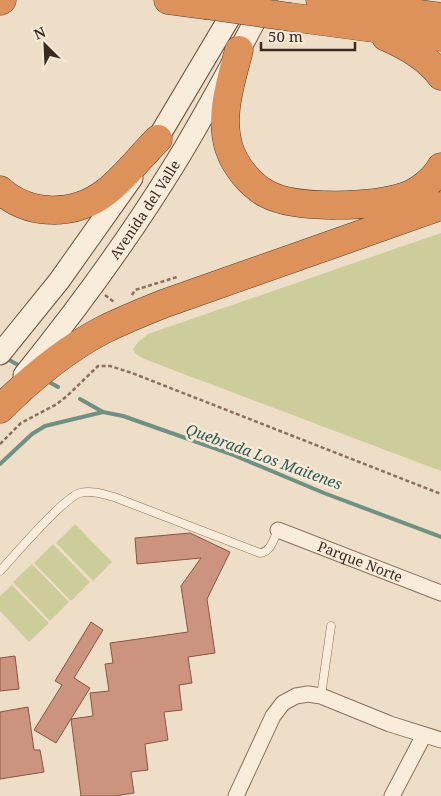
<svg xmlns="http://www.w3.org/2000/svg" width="441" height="796" font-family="'Noto Serif',serif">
<rect width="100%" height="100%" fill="#efdec7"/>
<path fill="#cdcc9b" d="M441 233V471L144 359 136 354 133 349 138 342 148 334Z
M75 524 112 562 93 581 56 543Z
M53 544 90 582 71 601 34 563Z
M32 564 69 602 50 621 13 582Z
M12 585 49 623 29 642 0 611V596Z"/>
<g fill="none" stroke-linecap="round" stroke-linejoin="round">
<path stroke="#6f9184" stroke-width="4" d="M9 360 20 366
M49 382 58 387
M80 399 103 412 123 416 231 454 324 493 441 537
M0 464 32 434 45 426 103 412"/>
</g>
<path fill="#cc947e" stroke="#8a5542" d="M190 533 230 552 207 599 215 653 188 657 192 683 179 685 182 710 164 712 168 740 145 744 148 770 131 772 134 793 114 796H81L71 719 93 716 90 693 109 691 105 664 113 663 110 643 188 632 181 586 201 558 137 564 135 538Z
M91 622 103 630 74 678 90 688 56 743 34 730 62 685 55 681Z
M15 656 19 689 0 691V658Z
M28 707 34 750H40L44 772 0 779V712Z"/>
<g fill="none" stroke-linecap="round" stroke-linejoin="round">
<defs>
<path id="lane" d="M0 571C14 556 64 497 80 493 91 490 103 494 114 497L260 553C271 552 273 540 278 530
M321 696 331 626"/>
<g id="street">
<path id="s1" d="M278 530 441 593"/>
<path d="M236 796 273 716 283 703 296 696 308 694 321 696 390 724 441 740"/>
<path d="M392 796 424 735"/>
</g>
<g id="secondary">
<path d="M149 153 240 0"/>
<path d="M0 354 59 281 132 178"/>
<path id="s2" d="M24 375C79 307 130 237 176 162 208 110 237 55 266 0"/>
</g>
<path id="highway" d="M168 0 206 5
M320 0 441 17
M0 1 2 0
M290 17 441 37
M386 37C407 46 427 57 441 76
M239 50C231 82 219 115 229 148 235 166 250 185 267 194 297 210 374 207 406 196 420 191 434 179 441 167
M0 190C30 217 75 216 106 192 125 177 141 156 158 139
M0 409C31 378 65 350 103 330 123 320 143 312 163 304L441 206"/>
</defs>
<use href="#lane" stroke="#8b6f5c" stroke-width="9"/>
<use href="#street" stroke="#8b6f5c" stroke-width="17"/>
<use href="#secondary" stroke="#6d503f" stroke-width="23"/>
<use href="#highway" stroke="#593e30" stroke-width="29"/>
<path stroke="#8b6f5c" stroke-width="2.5" stroke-dasharray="4 2.5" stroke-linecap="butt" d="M105 295 114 302
M132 295 135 290 177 277
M0 444 21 423 57 404 67 396 98 366H110L132 373 441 494"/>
<use href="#lane" stroke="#f9ecdb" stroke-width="8"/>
<use href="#street" stroke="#f9ecdb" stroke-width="15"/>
<use href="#secondary" stroke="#f9ecdb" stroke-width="21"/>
<use href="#highway" stroke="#dc925a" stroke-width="28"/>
<defs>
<path id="highway-bridge" d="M206 5 290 17"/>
</defs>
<use href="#highway-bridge" stroke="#593e30" stroke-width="29" stroke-linecap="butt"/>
<use href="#highway-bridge" stroke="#dc925a" stroke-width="28"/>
</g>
<g text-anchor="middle" stroke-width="5" stroke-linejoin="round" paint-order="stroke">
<g font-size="14" fill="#3b2a20" stroke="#f6e9d7">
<text dy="5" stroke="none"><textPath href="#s2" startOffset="205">Avenida del Valle</textPath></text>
<text dy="5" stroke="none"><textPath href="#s1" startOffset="88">Parque Norte</textPath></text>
</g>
<g font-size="15" font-style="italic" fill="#2f5b52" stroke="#f6e9d7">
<text transform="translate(264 457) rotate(20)" y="5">Quebrada Los Maitenes</text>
</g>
</g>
<g transform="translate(45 45) rotate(336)" stroke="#f6e9d7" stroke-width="4" paint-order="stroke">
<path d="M0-4L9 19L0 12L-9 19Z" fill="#3b2a20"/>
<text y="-8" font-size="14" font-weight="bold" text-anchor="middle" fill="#3b2a20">N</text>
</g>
<path d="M261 42v8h94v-8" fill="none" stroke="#3b2a20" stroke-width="2.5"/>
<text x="268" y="42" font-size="15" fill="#3b2a20" stroke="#f6e9d7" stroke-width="4" paint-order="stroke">50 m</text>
</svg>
